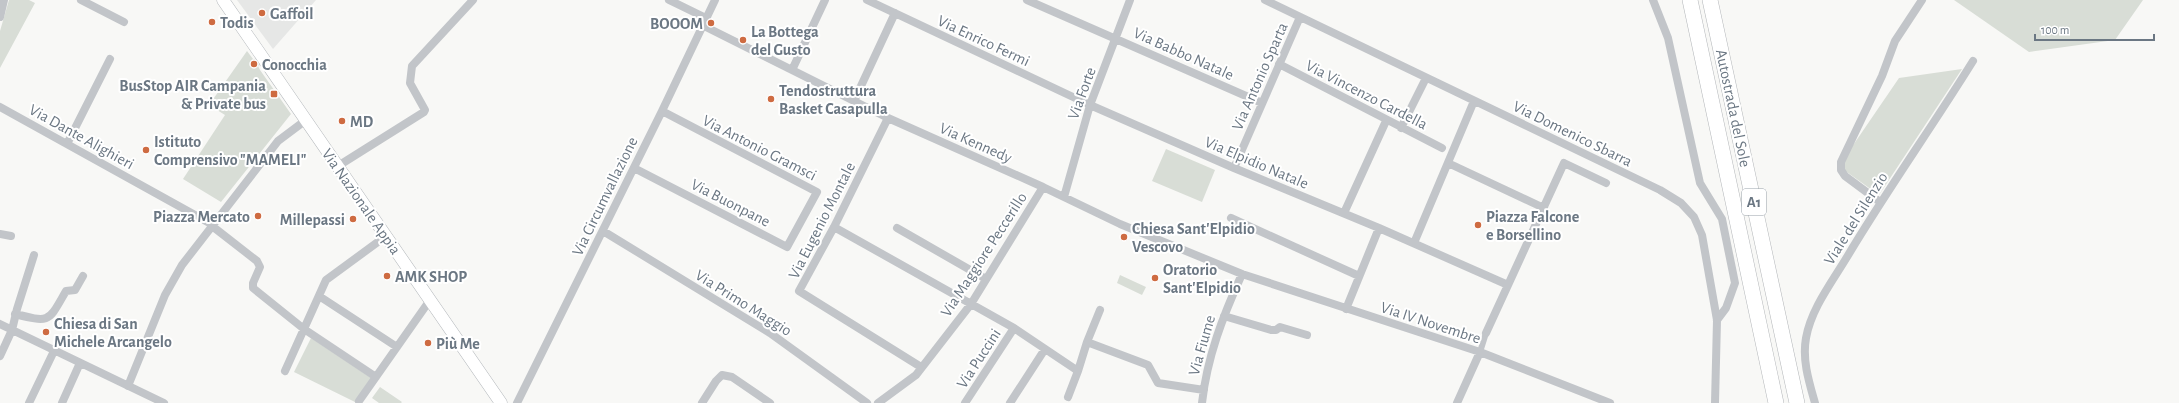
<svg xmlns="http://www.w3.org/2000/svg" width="2179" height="403" font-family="'Alegreya Sans',sans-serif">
<rect width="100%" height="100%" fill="#f8f8f6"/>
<path fill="#e6e7e6" d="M237 0H316L273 49Z"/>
<path fill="#d8ddd6" d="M9 0H29L35 3 0 68V31Z
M1954 0H2143L2115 40 2029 52Z
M247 51 253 59H255L260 65 258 66 260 70 291 114 221 202 183 179 225 115 209 105Z
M1962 69 1879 195 1844 170 1845 157 1899 78Z
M1166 149 1215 170 1202 202 1152 181Z
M1120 275 1146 287 1142 295 1117 283Z
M311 338 371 378 355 402 294 372Z
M380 387 402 402 401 403H379L372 398Z"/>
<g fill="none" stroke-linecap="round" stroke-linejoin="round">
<defs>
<path id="secondary" d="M223 0 501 403"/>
<path id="motorway" d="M1690 0 1776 403
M1710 0 1797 403"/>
</defs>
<use href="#secondary" stroke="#b3b7bb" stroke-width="13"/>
<use href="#motorway" stroke="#b4b7ba" stroke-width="16"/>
<path stroke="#c2c5c9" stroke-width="6" d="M1480 352 1486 333"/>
<path stroke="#c2c5c9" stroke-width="8" d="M81 0 124 22
M669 0 706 18
M867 0 1090 105 1234 168 1379 228 1508 285
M1027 0 1262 103
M1265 0 1660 190 1681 203 1694 217 1702 235 1717 320 1715 403
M1653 0 1668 38 1700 183 1722 219 1735 283 1726 308 1717 320
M0 17 4 0
M702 25 888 118 1043 187 1120 224 1242 274 1480 352 1610 403
M1279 64 1442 148
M792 70 825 0
M854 101 895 13
M0 107 213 225
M888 118 834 227 799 291 921 367
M1401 128 1426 78
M67 144 110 59
M1448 163 1544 208
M338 166 424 112 425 110 410 83 412 66 473 0
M634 168 787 247 817 192 662 111
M1234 168 1300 17
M1064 197 1090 105 1130 0
M1880 202 1845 176 1841 170V162L1882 76 1895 41 1922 0
M1344 213 1386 121
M1231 218 1359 276
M212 226 257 261 260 267 253 283V288L304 329 376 377
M834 227 1014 328 1078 371 1068 397
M897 228 986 279
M603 231 770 333 867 403
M0 234 11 236
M1414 243 1474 101
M319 296 397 347
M1346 309 1379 228
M15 314C51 323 48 322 66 291L75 290 83 276
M1224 316 1271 330H1276L1280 327 1307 335
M0 324 164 403
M1486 333 1564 163 1606 183
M1087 342 1148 365 1158 383 1204 390
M0 356 12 330 17 309 34 255
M285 371 326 280 386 236
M1078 371 1087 342 1100 310
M128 386 165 295 182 265 278 141 306 120
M359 401 430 300
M29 403 54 351
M62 403 80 363
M517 403 662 111 715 0
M702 403 716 381 722 375 732 377 770 403
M878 403 916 375 971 304 1043 187
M965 403 1014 328
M1010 403 1045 349
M1202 403C1207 357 1223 316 1242 274
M1457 403 1480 352
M1815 403C1809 382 1802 360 1806 338 1811 309 1832 282 1847 257 1887 190 1932 127 1973 61"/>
<use href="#secondary" stroke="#fff" stroke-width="12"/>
<use href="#motorway" stroke="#fff" stroke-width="15"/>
</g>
<g fill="#ce6b41" stroke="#fff" stroke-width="1.5">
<circle cx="262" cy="13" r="4"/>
<circle cx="212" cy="22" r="4"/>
<circle cx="711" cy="23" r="4"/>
<circle cx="743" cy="40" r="4"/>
<circle cx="254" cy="64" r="4"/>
<rect x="270" y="90" width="8" height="8" rx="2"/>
<circle cx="771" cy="99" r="4"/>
<circle cx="342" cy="121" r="4"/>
<circle cx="146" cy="150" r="4"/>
<circle cx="258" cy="216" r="4"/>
<circle cx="353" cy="219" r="4"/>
<circle cx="1478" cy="225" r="4"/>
<circle cx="1124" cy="237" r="4"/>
<circle cx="387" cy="276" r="4"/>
<circle cx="1155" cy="278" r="4"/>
<circle cx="46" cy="332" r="4"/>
<circle cx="428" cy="343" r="4"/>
</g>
<g text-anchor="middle" stroke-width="4" stroke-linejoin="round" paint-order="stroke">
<rect fill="#fff" stroke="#97a0a8" stroke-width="1" x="1742" y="189" width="24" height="26" rx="3"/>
<g font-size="15" font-weight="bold" fill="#6b7783">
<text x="1754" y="207">A1</text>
</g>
<g font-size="16" font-weight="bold" fill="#6b7783" stroke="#fff" text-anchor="start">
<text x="270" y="19">Gaffoil</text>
<text x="220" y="28">Todis</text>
<text x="703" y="29" text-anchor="end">BOOOM</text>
<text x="751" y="37">La Bottega<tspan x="751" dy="18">del Gusto</tspan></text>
<text x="262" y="70">Conocchia</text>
<text x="266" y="91" text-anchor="end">BusStop AIR Campania<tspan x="266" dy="18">&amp; Private bus</tspan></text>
<text x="779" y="96">Tendostruttura<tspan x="779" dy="18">Basket Casapulla</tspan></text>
<text x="350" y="127">MD</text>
<text x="154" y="147">Istituto<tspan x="154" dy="18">Comprensivo "MAMELI"</tspan></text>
<text x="250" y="222" text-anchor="end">Piazza Mercato</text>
<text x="1486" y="222">Piazza Falcone<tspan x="1486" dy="18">e Borsellino</tspan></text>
<text x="345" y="225" text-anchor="end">Millepassi</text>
<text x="1132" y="234">Chiesa Sant'Elpidio<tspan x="1132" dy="18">Vescovo</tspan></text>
<text x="1163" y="275">Oratorio<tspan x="1163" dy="18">Sant'Elpidio</tspan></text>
<text x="395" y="282">AMK SHOP</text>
<text x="54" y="329">Chiesa di San<tspan x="54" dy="18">Michele Arcangelo</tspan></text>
<text x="436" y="349">Più Me</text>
</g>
<g font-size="16" fill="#6b7783" stroke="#fff">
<text transform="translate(984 40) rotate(25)" y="6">Via Enrico Fermi</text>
<text transform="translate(1184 53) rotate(24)" y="6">Via Babbo Natale</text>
<text transform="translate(1259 76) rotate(-66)" y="6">Via Antonio Sparta</text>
<text transform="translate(1081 93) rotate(-70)" y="6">Via Forte</text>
<text transform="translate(1367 94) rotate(27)" y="6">Via Vincenzo Cardella</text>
<text transform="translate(1734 108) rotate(78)" y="6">Autostrada del Sole</text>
<text transform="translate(1573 133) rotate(26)" y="6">Via Domenico Sbarra</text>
<text transform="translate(82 136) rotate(29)" y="6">Via Dante Alighieri</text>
<text transform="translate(976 142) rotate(24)" y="6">Via Kennedy</text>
<text transform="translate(760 147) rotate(27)" y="6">Via Antonio Gramsci</text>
<text transform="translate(1257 162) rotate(23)" y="6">Via Elpidio Natale</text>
<text transform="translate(604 196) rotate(-64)" y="6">Via Circumvallazione</text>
<text transform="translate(362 201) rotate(55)" y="6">Via Nazionale Appia</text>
<text transform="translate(731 202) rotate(27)" y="6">Via Buonpane</text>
<text transform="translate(1855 218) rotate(-58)" y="6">Viale del Silenzio</text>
<text transform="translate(821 220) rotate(-63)" y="6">Via Eugenio Montale</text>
<text transform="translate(983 254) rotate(-57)" y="6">Via Maggiore Peccerillo</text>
<text transform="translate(744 302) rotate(32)" y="6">Via Primo Maggio</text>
<text transform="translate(1431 322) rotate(18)" y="6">Via IV Novembre</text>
<text transform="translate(1201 345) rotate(-74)" y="6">Via Fiume</text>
<text transform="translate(978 358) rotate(-57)" y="6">Via Puccini</text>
</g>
</g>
<path d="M2035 34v6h119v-6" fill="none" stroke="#6b7783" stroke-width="2"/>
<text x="2041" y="34" font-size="12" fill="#6b7783" stroke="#ffffff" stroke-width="3" paint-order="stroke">100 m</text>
</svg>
